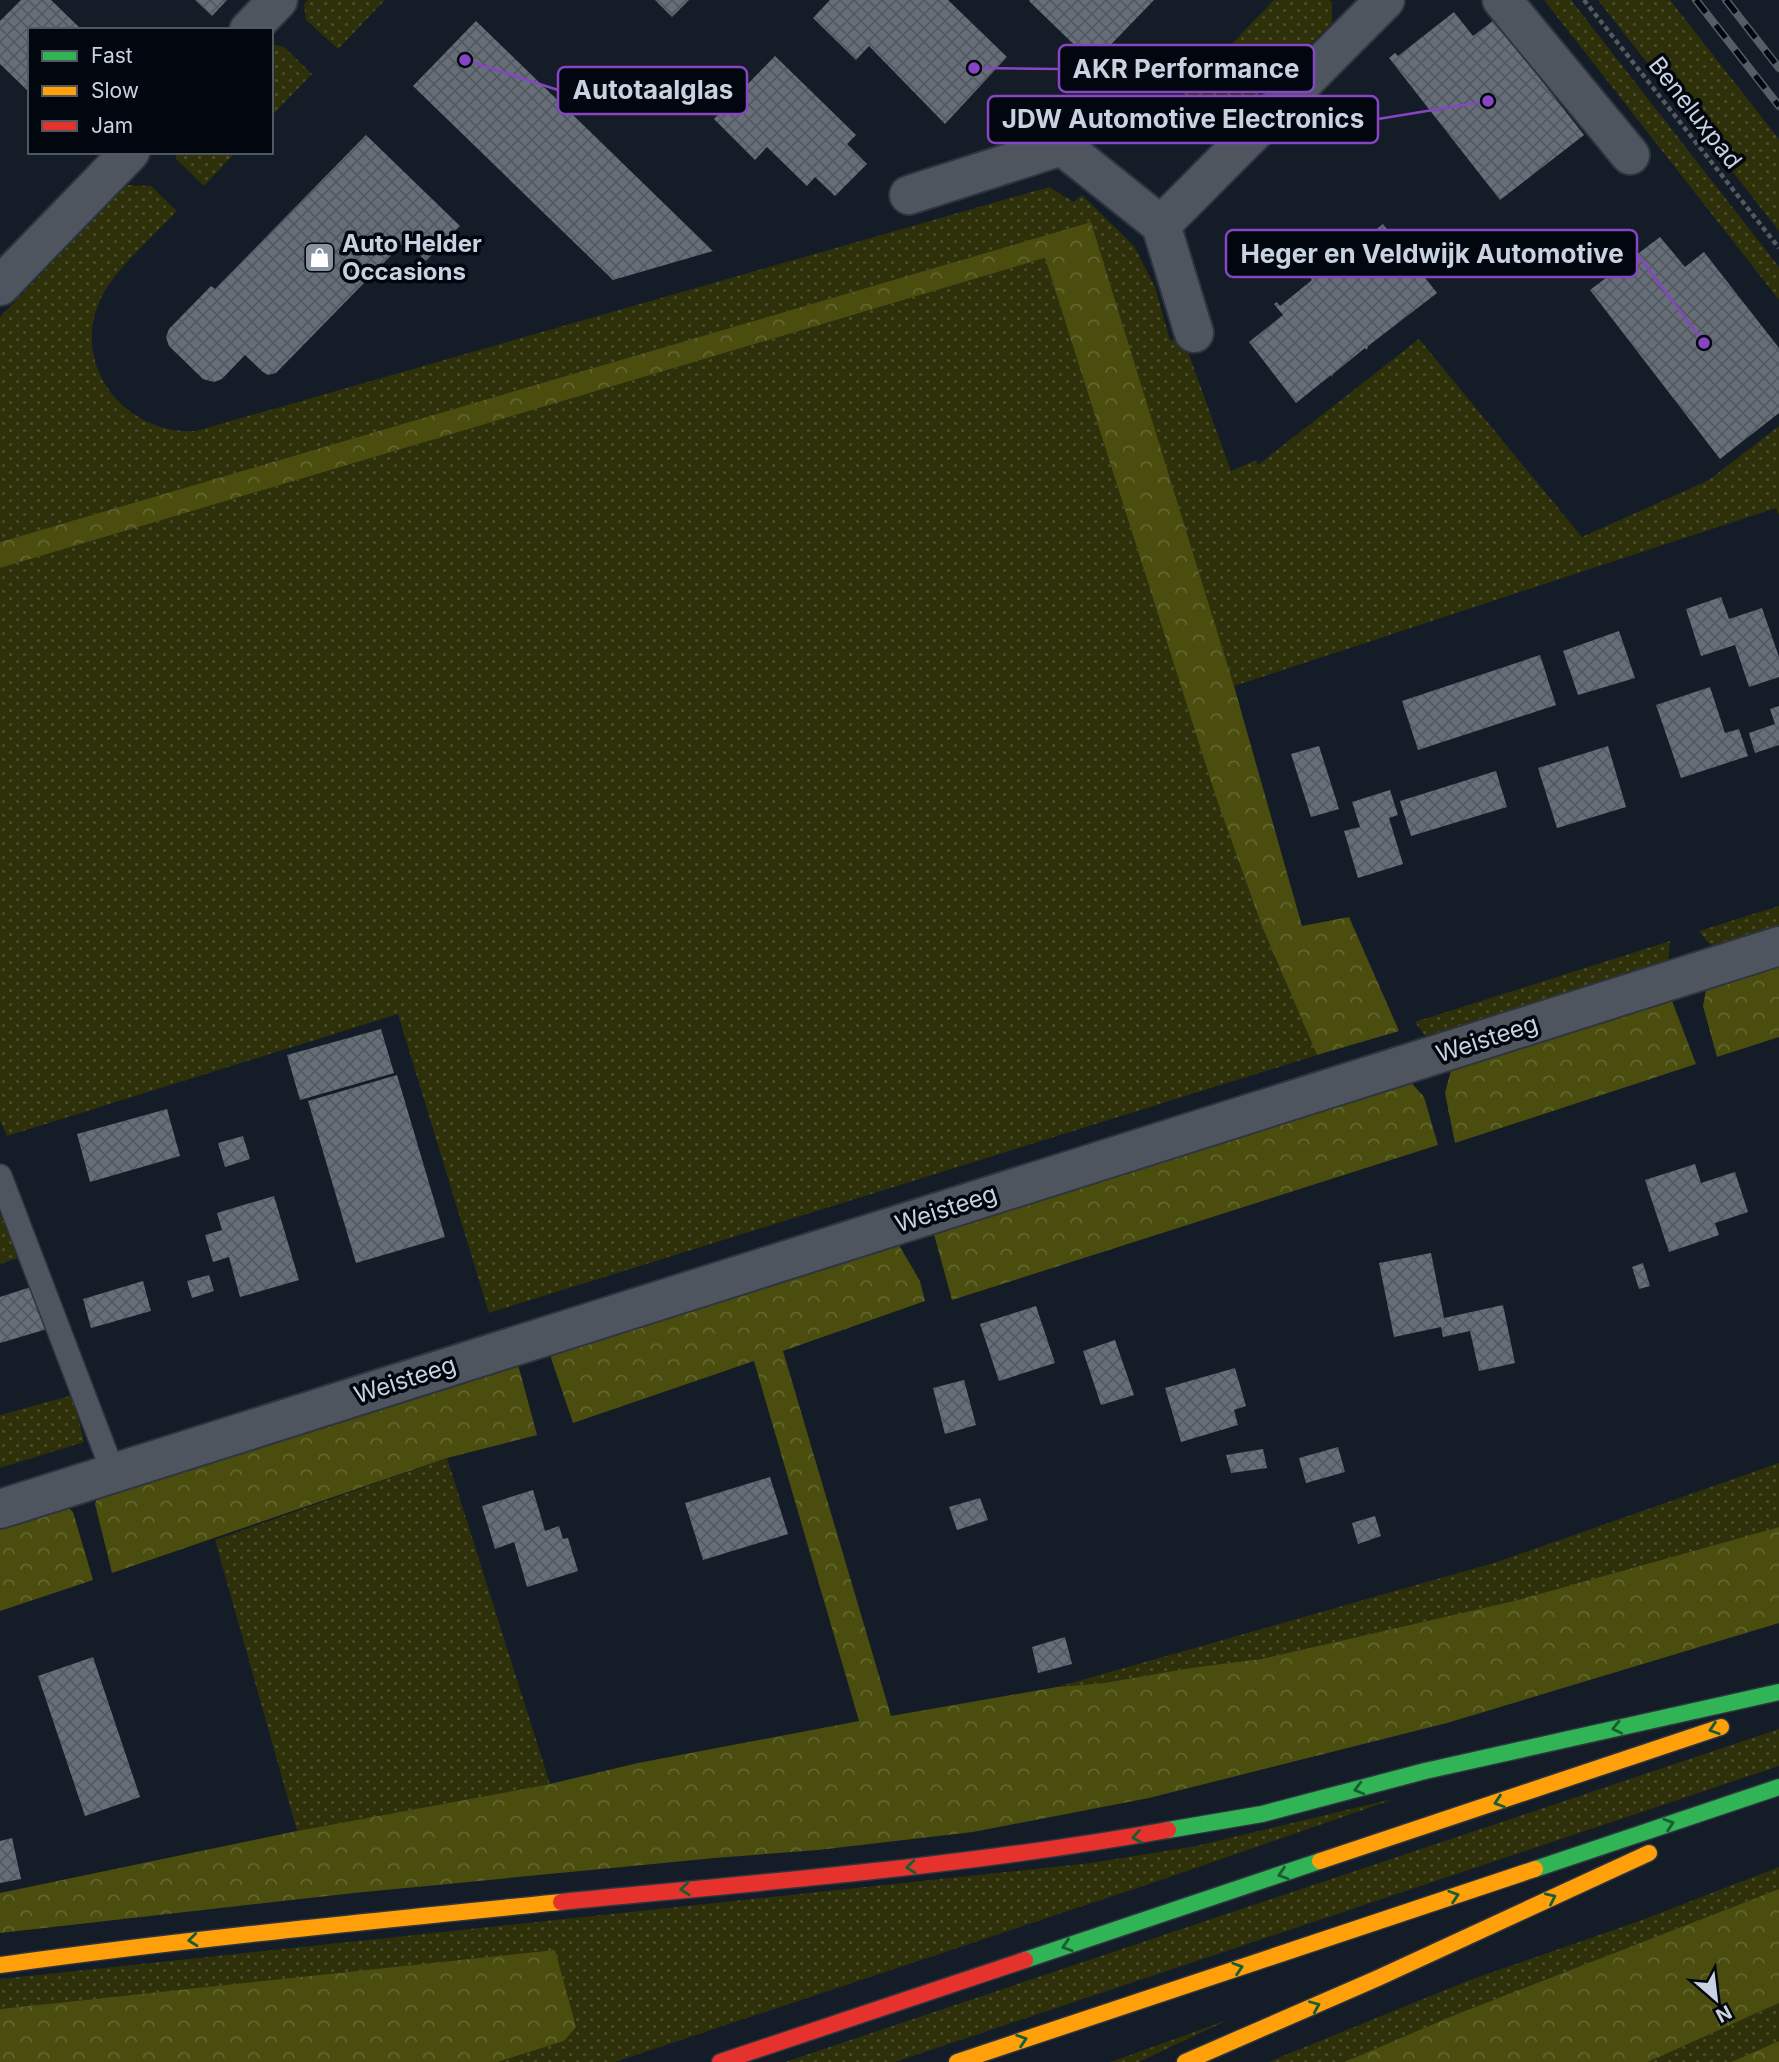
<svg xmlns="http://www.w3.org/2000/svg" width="1779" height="2062" font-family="Inter,sans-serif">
<defs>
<pattern id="green-dots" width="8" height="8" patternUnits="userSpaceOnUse" patternTransform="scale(1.75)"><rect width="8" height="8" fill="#2d3008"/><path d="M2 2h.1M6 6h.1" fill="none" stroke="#4a4d2c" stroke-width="1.8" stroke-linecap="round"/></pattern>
<pattern id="forest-crowns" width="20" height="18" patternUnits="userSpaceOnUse" patternTransform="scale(1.75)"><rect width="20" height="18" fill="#4a4d0d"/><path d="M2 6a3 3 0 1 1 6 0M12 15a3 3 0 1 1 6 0" fill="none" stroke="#636630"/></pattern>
<pattern id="building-cross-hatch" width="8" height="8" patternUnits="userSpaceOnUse" patternTransform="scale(1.75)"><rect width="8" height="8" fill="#666e78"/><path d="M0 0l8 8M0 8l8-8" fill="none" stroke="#535960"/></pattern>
</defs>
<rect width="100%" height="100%" fill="#141c27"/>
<path fill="url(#green-dots)" d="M308 0H385L338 49 306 20 304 4Z
M1274 0H1329L1332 2V23L1213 139C1184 147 1180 139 1160 119Z
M1544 0H1571L1779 267V300Z
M1598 0H1670L1779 139V231Z
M271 44 284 47 312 74 271 116Z
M176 152H236L204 186 176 159Z
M127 185 151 186 177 211C155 235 117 267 102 296 68 363 124 435 196 431L1049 187 1074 202 1082 195 1134 246 1155 287 1170 340 1183 338 1231 471 1256 460 1258 465 1419 339 1582 537 1709 480 1779 426V515L1776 508 1234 686 1091 222 0 542V317Z
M1045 258 1216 797 1261 924 1317 1055 489 1313 398 1014 7 1136 0 1120V568Z
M1779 906V936L1723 952 1707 942 1699 931Z
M1670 941 1667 969 1430 1042 1415 1022Z
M0 1213 18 1258 0 1264Z
M73 1395 84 1442 0 1468V1415Z
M447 1458 550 1784 297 1831 215 1540Z
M1779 1463V1527L1514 1601 1261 1659 1190 1668 1104 1683 1057 1687 1497 1562Z
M1779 1729V1766L895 2062H785Z
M1397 1798 1170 1877 615 2062H498L564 2041 554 1951 0 2009V1979L1091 1863 1196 1846Z
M1779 1867V1889L1457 2014 1344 2062H1268L1470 1980 1642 1920Z
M1779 2003V2041L1731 2062H1648Z
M1230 2019 1139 2062H1110L1119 2059Z"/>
<path fill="url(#forest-crowns)" d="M1091 222 1234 686 1302 926 1349 917 1399 1031 1317 1055 1261 924 1216 797 1045 258 0 568V542Z
M1779 958V1037L1717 1057 1703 1006 1708 980Z
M1669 993 1696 1064 1455 1143 1445 1093 1453 1063Z
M1408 1079 1424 1097 1438 1145 952 1300 932 1227Z
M896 1240 920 1281 925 1301 783 1351 891 1716 1057 1687 1104 1683 1190 1668 1261 1659 1514 1601 1779 1527V1623L1447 1723 1149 1798 973 1832 818 1850 715 1858 354 1893 0 1933V1893L297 1831 550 1784 638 1763 859 1721 754 1361 573 1423 551 1358 554 1348Z
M516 1357 537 1435 447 1458 112 1573 95 1504 101 1487Z
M60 1500 73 1512 93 1580 0 1611V1519Z
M1779 1889V2003L1648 2062H1344L1457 2014Z
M555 1950 576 2027 564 2041 498 2062H0V2009Z
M1779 2041V2062H1731Z"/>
<path fill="url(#building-cross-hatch)" d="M21 0H51L82 30H30V93L0 64V21Z
M195 0H227L212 16Z
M655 0H689L672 17Z
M830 0H948L1007 57 945 124 869 46 856 60 813 18Z
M1030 0H1154L1093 63 1029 1Z
M1454 12 1473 36 1494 20 1584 135 1500 200 1389 58 1395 53 1398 56Z
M476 21 713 251 613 280 413 86Z
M775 56 856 135 847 144 867 164 835 196 815 177 807 186 767 147 755 160 714 119Z
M366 135 460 226 426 261 405 241 276 373 268 375 263 372 245 355 222 379 214 382 203 379 169 346 166 337 169 329 211 286 215 289Z
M1383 224 1437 293 1368 346 1367 350 1365 348 1333 374 1332 377 1331 375 1296 403 1249 342 1283 315 1274 304 1277 302 1280 306 1312 280 1310 277 1312 275 1315 278Z
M1660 237 1685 267 1704 252 1779 348V413L1720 459 1590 290Z
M1721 597 1729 619 1762 608 1779 657V677L1749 687 1735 645 1701 656 1686 609Z
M1619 631 1635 678 1578 695 1563 651Z
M1540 655 1556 705 1418 750 1402 701Z
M1710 687 1725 733 1739 729 1748 756 1681 778 1656 705Z
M1779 706V745L1755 753 1749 733 1775 724 1770 709Z
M1319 746 1339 809 1311 817 1291 754Z
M1608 746 1626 807 1557 828 1538 768Z
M1496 771 1507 807 1411 836 1400 801Z
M1390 790 1398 815 1389 818 1403 864 1358 878 1344 831 1360 827 1352 802Z
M381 1029 394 1073 300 1100 287 1055Z
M397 1075 445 1237 356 1263 308 1101Z
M167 1109 180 1156 90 1182 77 1134Z
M243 1136 250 1159 225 1167 218 1143Z
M1695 1164 1701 1183 1735 1172 1748 1212 1715 1223 1719 1235 1669 1252 1645 1180Z
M274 1196 299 1280 240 1297 229 1257 213 1262 205 1235 222 1230 217 1213Z
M1431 1253 1444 1318 1503 1305 1515 1363 1479 1371 1470 1331 1443 1337 1441 1327 1394 1337 1379 1263Z
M1643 1263 1650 1286 1639 1289 1632 1267Z
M209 1275 214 1291 192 1298 187 1281Z
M143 1281 151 1311 91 1328 83 1299Z
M34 1286 47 1329 0 1343V1297Z
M1036 1306 1055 1363 999 1381 980 1324Z
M1115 1340 1134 1395 1101 1405 1083 1351Z
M1235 1368 1246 1406 1234 1410 1238 1425 1181 1442 1165 1388Z
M964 1380 976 1425 945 1434 933 1388Z
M1338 1447 1345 1472 1306 1483 1299 1458Z
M1263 1449 1267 1468 1231 1473 1226 1455Z
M770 1477 788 1534 703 1560 685 1503Z
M533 1490 545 1531 559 1526 563 1539 568 1538 578 1571 527 1587 514 1542 495 1549 482 1506Z
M980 1498 988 1520 957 1530 949 1507Z
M1375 1516 1381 1536 1358 1544 1352 1523Z
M1065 1637 1072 1664 1038 1673 1032 1647Z
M93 1657 140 1797 85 1816 38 1676Z
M12 1838 21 1879 0 1883V1841Z"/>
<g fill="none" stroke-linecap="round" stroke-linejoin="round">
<defs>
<path id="lane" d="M0 1176 113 1472"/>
<path id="street" d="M1502 0 1630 155
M249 30 278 0
M909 195 1062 146 1161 225 1385 0
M1161 225 1194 333
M0 286 130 152
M0 1509 1779 946"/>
<path id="fast" d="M1168 1830 1262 1814 1425 1771 1779 1692
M1535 1869 1779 1787
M1025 1960 1320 1861"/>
<path id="slow" d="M1320 1861 1721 1727
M0 1965C186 1939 373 1921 561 1902
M957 2062 1535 1869
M1185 2062 1378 1978 1649 1853"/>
<path id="jam" d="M561 1902C764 1882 967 1866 1168 1830
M720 2062 1025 1960"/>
</defs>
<use href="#lane" stroke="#2f353e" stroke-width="26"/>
<use href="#street" stroke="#2f353e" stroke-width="42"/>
<use href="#fast" stroke="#2f353e" stroke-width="19"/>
<use href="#slow" stroke="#2f353e" stroke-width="19"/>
<use href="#jam" stroke="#2f353e" stroke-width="19"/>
<path stroke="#545962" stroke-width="4.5" stroke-dasharray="5 3.5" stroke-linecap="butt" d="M1584 0 1779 248"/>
<use href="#lane" stroke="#4f555e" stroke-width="23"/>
<use href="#street" stroke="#4f555e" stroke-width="38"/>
<use href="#fast" stroke="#30b455" stroke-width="16"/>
<use href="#slow" stroke="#ff9f0a" stroke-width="16"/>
<use href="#jam" stroke="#e5322d" stroke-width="16"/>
<defs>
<path id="rail" d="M1696 0 1779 106
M1726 0 1779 68"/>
</defs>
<use href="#rail" stroke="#555d65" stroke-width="8"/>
<use href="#rail" stroke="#02060e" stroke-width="5" stroke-dasharray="16" stroke-linecap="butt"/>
</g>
<defs><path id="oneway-chevron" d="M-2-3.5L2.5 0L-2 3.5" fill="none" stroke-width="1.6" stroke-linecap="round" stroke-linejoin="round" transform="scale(1.75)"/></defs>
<g stroke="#195d32">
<use href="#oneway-chevron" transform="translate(1617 1728) rotate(167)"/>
<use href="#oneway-chevron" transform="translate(1714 1729) rotate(162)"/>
<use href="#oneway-chevron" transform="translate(1359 1789) rotate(165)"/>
<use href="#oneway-chevron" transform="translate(1499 1802) rotate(162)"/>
<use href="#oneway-chevron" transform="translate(1669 1824) rotate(-18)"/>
<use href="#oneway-chevron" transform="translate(1137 1837) rotate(171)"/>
<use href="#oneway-chevron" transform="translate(911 1867) rotate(175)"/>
<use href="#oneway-chevron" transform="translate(1283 1874) rotate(162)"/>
<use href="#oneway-chevron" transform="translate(685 1889) rotate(174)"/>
<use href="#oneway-chevron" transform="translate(1454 1896) rotate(-18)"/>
<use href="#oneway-chevron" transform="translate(1551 1898) rotate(-25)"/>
<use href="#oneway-chevron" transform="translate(193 1940) rotate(174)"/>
<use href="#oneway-chevron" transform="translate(1067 1946) rotate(162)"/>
<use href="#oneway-chevron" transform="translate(1238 1968) rotate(-18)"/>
<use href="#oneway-chevron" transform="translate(1315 2006) rotate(-23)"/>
<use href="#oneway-chevron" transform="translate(1022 2040) rotate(-18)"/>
</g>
<defs>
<symbol id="shop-square" viewBox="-11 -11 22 22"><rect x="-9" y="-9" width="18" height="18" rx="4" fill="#89929f" stroke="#02060e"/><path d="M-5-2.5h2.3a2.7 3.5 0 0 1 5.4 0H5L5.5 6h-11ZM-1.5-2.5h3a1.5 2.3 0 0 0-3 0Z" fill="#fff"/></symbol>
</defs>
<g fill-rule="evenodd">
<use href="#shop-square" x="302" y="240" width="35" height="35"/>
</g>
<g text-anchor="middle" stroke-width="7" stroke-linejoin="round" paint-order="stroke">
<g font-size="24" fill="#c8d2e0" stroke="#02060e">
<text transform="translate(1695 113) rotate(52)" y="8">Beneluxpad</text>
<text transform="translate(1487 1039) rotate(-18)" y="8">Weisteeg</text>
<text transform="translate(946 1209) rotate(-18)" y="8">Weisteeg</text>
<text transform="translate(405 1380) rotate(-18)" y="8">Weisteeg</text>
</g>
<g font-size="24" font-weight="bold" fill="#c8d2e0" stroke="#02060e" text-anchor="start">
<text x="342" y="252">Auto Helder<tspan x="342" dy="28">Occasions</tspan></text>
</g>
</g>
<path fill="none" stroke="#8745c4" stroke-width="2.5" d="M974 68L1059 69M465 60L558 90M1488 101L1378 119M1704 343L1637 254"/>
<g fill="#8745c4" stroke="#02060e" stroke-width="2.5">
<circle cx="974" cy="68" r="7"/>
<circle cx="465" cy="60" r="7"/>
<circle cx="1488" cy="101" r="7"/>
<circle cx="1704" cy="343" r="7"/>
</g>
<g fill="#02060e" stroke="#8745c4" stroke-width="2.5">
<rect x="1059" y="45" width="255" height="47" rx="7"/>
<rect x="558" y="67" width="189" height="47" rx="7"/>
<rect x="988" y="96" width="390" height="47" rx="7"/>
<rect x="1226" y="230" width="411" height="47" rx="7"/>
</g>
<g font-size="26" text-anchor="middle" font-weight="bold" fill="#c8d2e0">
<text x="1186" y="78">AKR Performance</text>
<text x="653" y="99">Autotaalglas</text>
<text x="1183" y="128">JDW Automotive Electronics</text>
<text x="1432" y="263">Heger en Veldwijk Automotive</text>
</g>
<rect x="28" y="28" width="245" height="126" fill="#02060e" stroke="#515862" stroke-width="2"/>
<rect x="42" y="51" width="35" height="10" fill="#30b455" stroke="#515862" stroke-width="2"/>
<text x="91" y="63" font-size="21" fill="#c8d2e0">Fast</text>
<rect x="42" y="86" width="35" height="10" fill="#ff9f0a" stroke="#515862" stroke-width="2"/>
<text x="91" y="98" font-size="21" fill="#c8d2e0">Slow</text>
<rect x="42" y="121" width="35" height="10" fill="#e5322d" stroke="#515862" stroke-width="2"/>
<text x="91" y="133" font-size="21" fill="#c8d2e0">Jam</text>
<g transform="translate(1716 1999) rotate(152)" stroke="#02060e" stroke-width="5" paint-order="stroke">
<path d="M0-5L12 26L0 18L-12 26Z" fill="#c8d2e0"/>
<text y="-10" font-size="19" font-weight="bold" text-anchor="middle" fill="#c8d2e0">N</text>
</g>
</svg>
